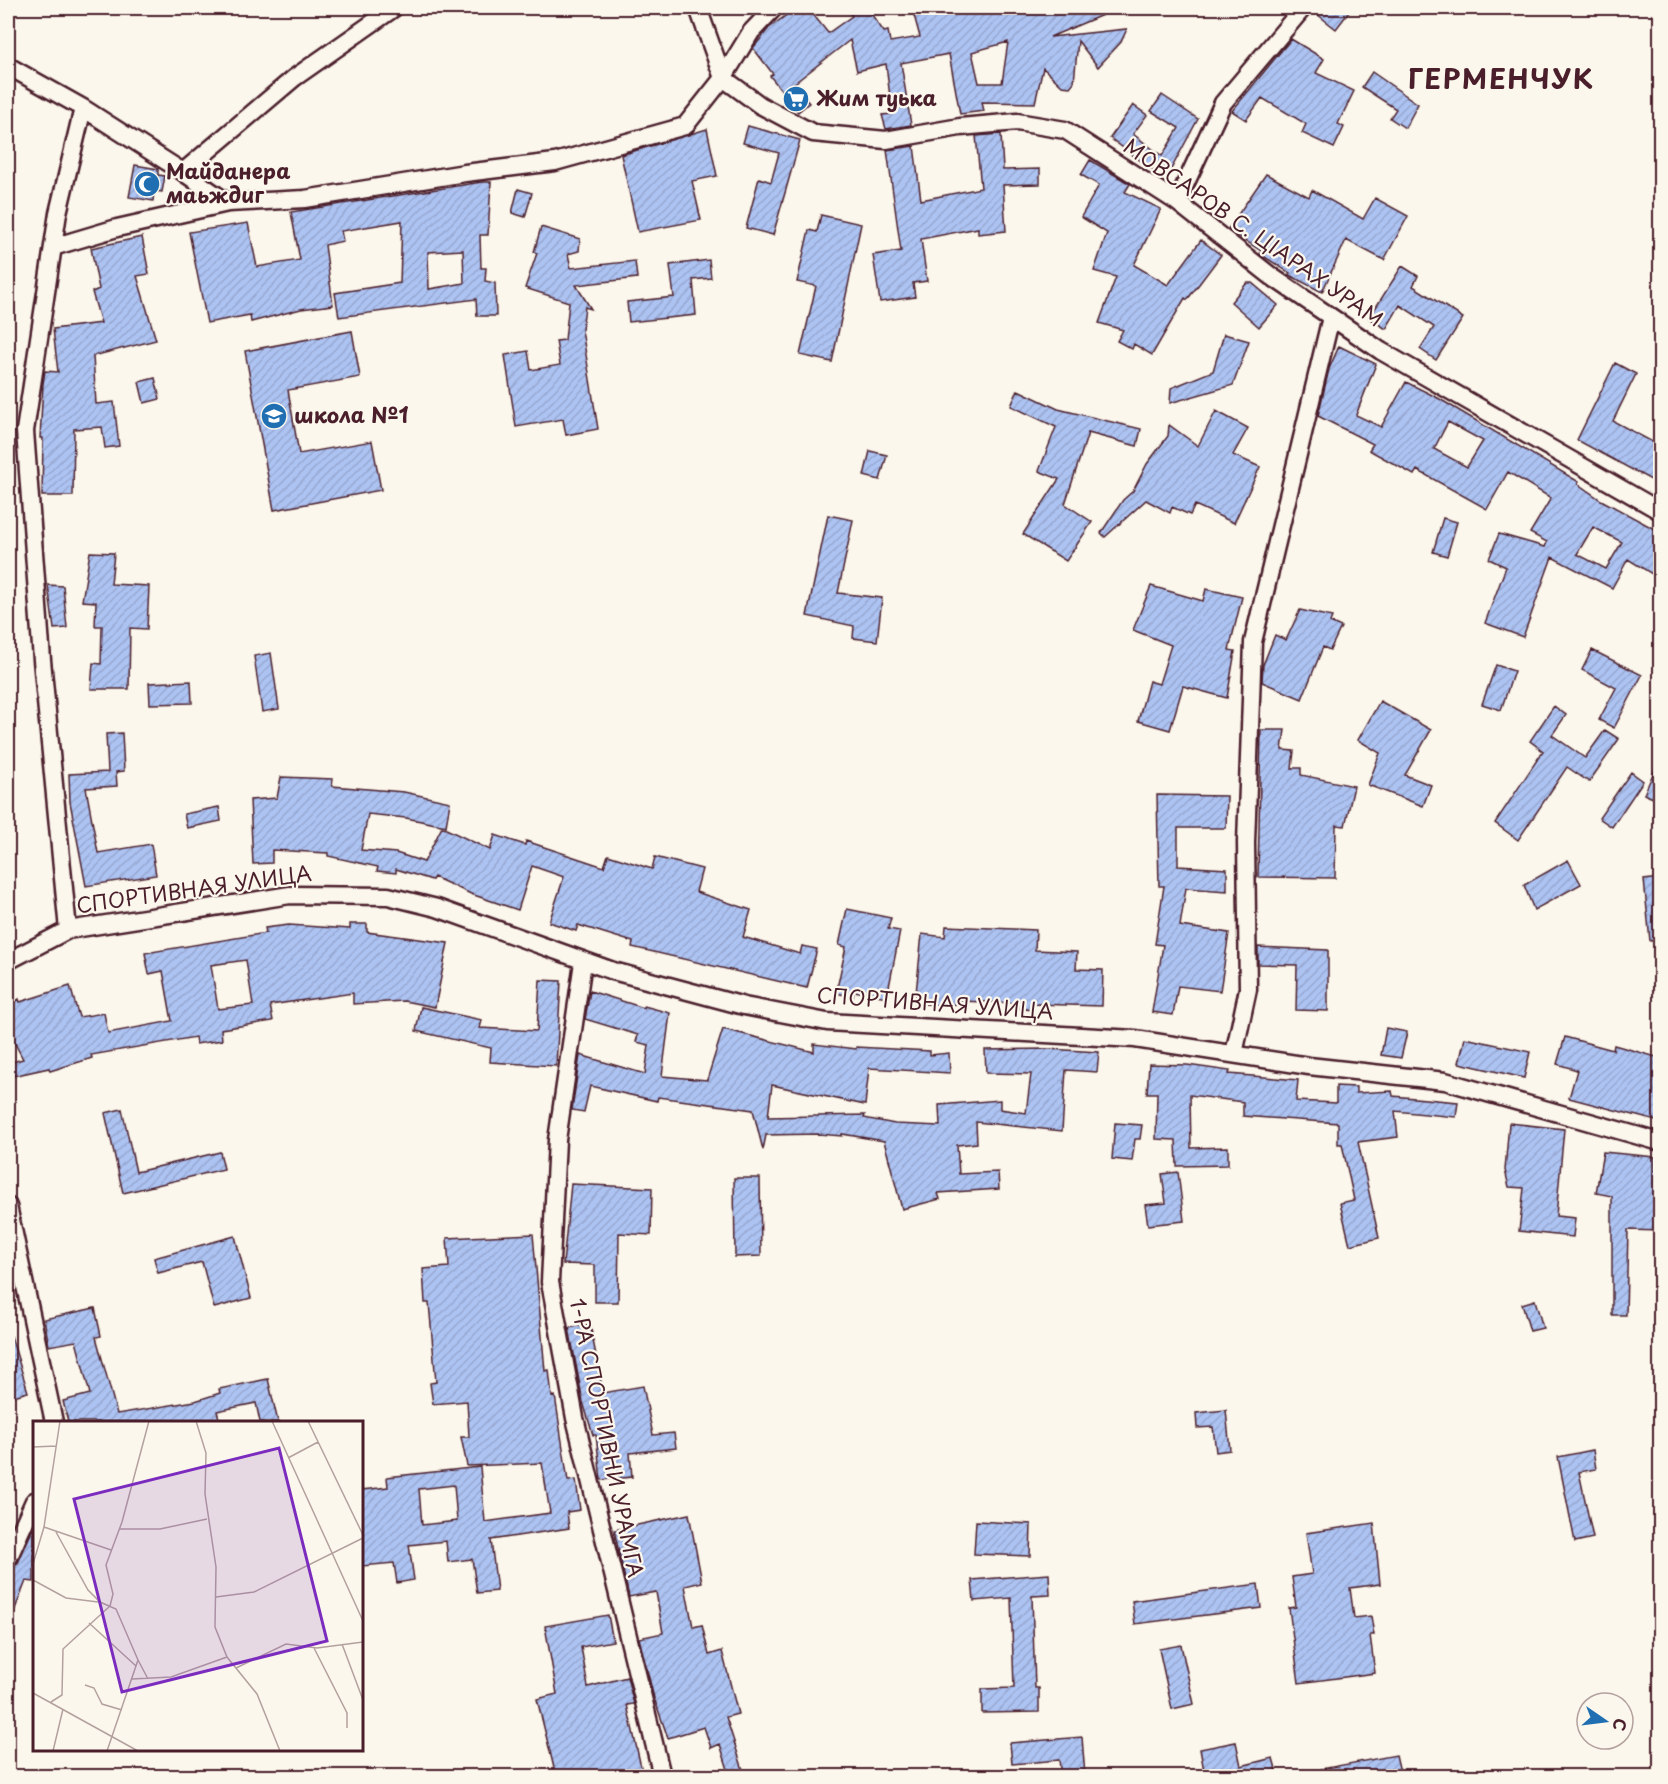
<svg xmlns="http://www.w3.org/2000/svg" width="1668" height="1784" font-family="'Playpen Sans',sans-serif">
<defs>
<pattern id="building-hatch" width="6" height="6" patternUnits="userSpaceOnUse" patternTransform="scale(1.5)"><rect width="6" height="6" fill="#adc3f2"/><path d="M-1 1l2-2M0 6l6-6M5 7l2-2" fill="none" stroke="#96a7d0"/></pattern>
</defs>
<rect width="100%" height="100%" fill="#fbf7ec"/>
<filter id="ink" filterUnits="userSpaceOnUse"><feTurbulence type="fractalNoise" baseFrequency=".0167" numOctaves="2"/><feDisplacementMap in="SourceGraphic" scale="12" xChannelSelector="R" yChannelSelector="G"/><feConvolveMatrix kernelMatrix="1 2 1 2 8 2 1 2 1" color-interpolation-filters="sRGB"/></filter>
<g filter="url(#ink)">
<path fill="url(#building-hatch)" stroke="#4a1f2b" stroke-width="1.5" fill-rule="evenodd" d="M796 8H808L828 33 852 16 846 8H867L884 32 888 31 890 42 920 37 912 8H1119L1050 37 1127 29 1121 42 1098 67 1078 41 1074 82 1070 87 1062 86 1043 68 1035 103 982 102 984 111 960 114 949 54 901 63 911 125 886 129 882 115 892 114 886 64 857 71 850 40 783 92 770 76 773 74 753 48 769 28ZM1008 42 1002 83H979L972 52Z
M1313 8H1352L1336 29 1313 11Z
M1291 39 1324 59 1316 73 1354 91 1338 124 1344 127 1334 148 1302 133 1306 124 1262 98 1246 120 1232 111Z
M1372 72 1418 104 1405 128 1390 118 1396 109 1362 87Z
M795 87 809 103 798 112 784 96Z
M1162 95 1198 119 1169 173 1156 166 1153 170 1110 138 1133 105 1147 115 1133 134 1162 156 1179 128 1151 111Z
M748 126 800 140 773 235 746 228 759 178 771 182 779 153 743 143Z
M707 129 717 176 692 181 701 220 638 232 621 155Z
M1001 134 1003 170 1040 169V184L1003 185 1006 231 978 234V228L921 239 927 281 913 283 915 297 880 302 873 255 901 251 887 150 914 146 921 200 981 188 976 136Z
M1090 160 1130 184 1125 192 1161 209 1134 265 1168 285 1201 240 1221 255 1187 300 1185 298 1152 355 1134 344 1132 349 1117 341 1123 330 1099 323 1116 277 1094 271 1107 233 1081 217 1099 185 1081 175Z
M135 165 158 169V175L165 176 162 192 154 191 153 201 129 197Z
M1266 174 1309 197 1312 190 1363 219 1375 198 1408 216 1384 260 1346 240 1322 292 1289 275 1290 273 1260 254 1261 251 1228 229Z
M482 182H491L488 235H480L481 268H486L485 281 495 283 496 316H477L476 299 339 317 335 293 400 283 402 221 341 231 343 241 325 245 333 305 301 309 251 322 250 315 207 323 189 232 248 223 257 267 300 260 291 212ZM463 250 464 283 429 289 428 252Z
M518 189 532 193 525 217 512 213Z
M821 215 861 224 832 362 800 355 816 286 797 282 809 230 817 232Z
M541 227 580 239 579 251 568 254 571 268 635 261 637 278 576 285 591 309 585 307 582 330 598 429 566 435 563 419 516 427 505 355 528 351 531 370 560 365 556 341 565 340 569 302 525 288 537 253 534 252Z
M142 237 149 274 137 276 156 340 93 356 96 404 114 402 119 446 105 448 102 427 74 429 73 496H42L43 438H40L43 384 45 371 58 372 53 329 101 323 92 292 99 289 91 248Z
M709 260 711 278 693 280 696 315 629 322 627 302 674 297 670 265Z
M1402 266 1418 276 1413 286 1463 318 1436 360 1420 349 1434 327 1400 305 1386 329 1369 318Z
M1247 283H1252L1278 305 1259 327 1231 302Z
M352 331 360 377 288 390 299 454 372 441 381 490 274 510 245 351Z
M1224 334 1249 341 1233 385 1170 403 1171 388 1213 371Z
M1339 346 1376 364 1356 415 1381 427 1406 382 1438 398 1579 482 1578 484 1601 500 1660 532V579L1628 559 1612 588 1552 557 1523 637 1485 623 1506 567 1489 559 1499 534 1545 547 1547 542 1530 533 1551 498 1508 472 1487 509 1417 470 1414 475 1369 450 1373 444 1318 416 1329 369ZM1448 422 1483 441 1467 467 1434 449ZM1593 527 1622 542 1606 569 1577 554Z
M1615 363 1636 374 1613 421 1660 446V462L1651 480 1577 440Z
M155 378 160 399 144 403 139 382Z
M1018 390 1058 409 1141 429 1137 446 1088 433 1065 504 1092 522 1066 561 1023 534 1059 479 1039 471 1056 427 1011 406Z
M1216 411 1248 428 1233 455 1260 467 1234 523 1195 505 1190 515 1172 507 1170 513 1146 500 1105 537 1101 533 1123 500 1133 491 1147 464 1168 436 1169 425 1198 446Z
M870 451 887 455 880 480 864 476Z
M828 515 853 520 838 593 882 598 877 641 853 638 854 626 807 616Z
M1443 518 1457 522 1447 556 1433 552Z
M90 552 114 553 111 584 149 586 147 629 130 628 129 689H91L93 663 101 664 102 626H95L96 602 82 601Z
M48 585 63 586 67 628 54 629Z
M1151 586 1203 601 1206 589 1242 597 1229 650 1235 651 1227 698 1183 686 1170 730 1138 721 1149 681 1159 684 1171 645 1133 630Z
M1300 610 1332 617 1330 622 1341 627 1330 650 1323 647 1302 699 1262 682 1263 665 1275 635 1286 640Z
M1592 650 1642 675 1614 728 1599 720 1616 688 1582 670Z
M271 653 279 709 262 712 254 656Z
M1496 665 1514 671 1501 710 1482 704Z
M191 681 192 703 150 704 149 683Z
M1380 701 1431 730 1405 775 1431 785 1423 806 1368 785 1380 753 1358 740Z
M1554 706 1566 715 1552 735 1585 758 1605 730 1619 739 1589 782 1567 767 1518 840 1495 823 1543 751 1530 741Z
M1261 730H1285L1282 750 1294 751 1292 768H1301V775L1354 786 1345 826 1336 825 1335 878 1258 877Z
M122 733 124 771 116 772 117 786 86 788 98 853 151 844 156 875 86 886 70 802 69 774 108 772 106 734Z
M1660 758V801L1644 794Z
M1631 772 1643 781 1612 827 1599 818Z
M281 777 333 779 332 786 404 792 450 802 446 826 406 818 368 814 361 850 396 853 424 862 442 827 490 850 495 835 525 845 526 841 604 867 608 855 652 869 655 857 702 869 696 892 751 910 743 937 800 954 802 946 817 949 807 988 632 947 633 942 578 925 576 931 549 922 564 877 532 866 518 910 471 894 434 877 432 880 396 869V873L377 871 378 867 328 856V853L272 850V863L253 864 250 800 277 798Z
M1157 795 1227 796 1226 828H1178V866L1227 869V891L1186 888 1180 926 1229 933 1220 991 1178 986 1173 1015 1152 1012 1163 945 1155 944 1164 886H1159Z
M219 807 221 821 187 828 184 814Z
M1568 860 1581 884 1534 910 1524 885Z
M1660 878V941H1650L1644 880Z
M847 909 891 918 888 929 900 931 887 997 854 991 853 997 836 993 846 947 839 945Z
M350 924H367V932L448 943 435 1007 404 1001 353 1004V993L270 1005 273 1021 221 1029 222 1040 196 1044 195 1037 91 1055 92 1058 50 1071 49 1068 8 1077V1063L23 1059 8 1030V1007L19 999 20 1002 70 986 79 1017 104 1013 108 1033 172 1021 163 971 149 974 145 953 266 933 265 928 289 925 350 929ZM246 960 253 1005 218 1009 211 965Z
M946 926 1036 930 1035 950 1077 952 1076 969 1103 970 1102 1006 1033 1004 1032 1010 1017 1008V1003L957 1001V1004L937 1005 915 1003 922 934 945 937Z
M1258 947 1328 950V1011L1296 1010 1297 965 1258 964Z
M540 980 561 981 556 1066 490 1062 491 1048 416 1031 421 1007 482 1020 480 1028 537 1031Z
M590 991 644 1008V1006L670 1013 662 1076 707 1080 723 1029 814 1052V1044L856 1049V1047L930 1051V1055L949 1053 950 1073 869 1068 865 1105 772 1085 768 1117 865 1115 864 1118 895 1124 940 1126 939 1105 1000 1100V1109L1026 1113 1031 1074 986 1073 985 1050 1048 1049 1099 1052 1097 1072 1066 1070 1062 1131 976 1122 977 1143 957 1145 959 1174 998 1172 999 1189 938 1193 940 1199 902 1209 884 1141 842 1134V1136L818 1134 766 1135 763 1150 753 1110 658 1097 657 1101 590 1086 584 1112 572 1110 580 1055 645 1074 649 1045 636 1042 638 1035 585 1019Z
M1386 1028 1407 1032 1401 1058 1381 1055Z
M1565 1037 1613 1050 1614 1045 1660 1058V1122L1569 1098 1577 1070 1557 1064Z
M1465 1038 1530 1052 1524 1078 1459 1063Z
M1149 1064 1187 1065 1230 1071 1229 1074 1298 1080 1296 1101 1336 1103V1086L1356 1087V1093L1392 1091 1393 1096 1458 1102 1456 1117 1395 1111 1398 1137 1358 1142 1379 1238 1350 1245 1340 1203 1354 1200 1342 1144H1338V1123L1243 1116V1102L1190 1095 1191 1148 1228 1147V1165L1177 1166 1176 1140 1156 1139 1157 1093H1147Z
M122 1109 136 1172 220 1152 224 1169 123 1193 105 1113Z
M1115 1123 1142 1125 1140 1139H1135L1132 1161 1112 1159Z
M1509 1123 1564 1129 1556 1216 1575 1218 1573 1237 1519 1231 1524 1188 1509 1187 1505 1170Z
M1603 1152 1655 1157V1171H1660V1231L1628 1230 1626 1315H1612V1196L1596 1193Z
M1178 1172 1184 1221 1148 1225 1145 1205 1166 1203 1162 1174Z
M734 1178H760L761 1256 735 1257Z
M571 1184 652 1188 651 1235 619 1233 618 1302H595V1265L563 1264Z
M533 1234 545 1371 549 1370 552 1397 555 1396 568 1481 576 1480 580 1510 567 1512 569 1528 491 1540 497 1591 477 1593 472 1559 448 1562 446 1541 409 1545 414 1580 397 1583 394 1563 362 1566V1490L388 1487 387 1477 480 1467 485 1522 550 1513 542 1463 467 1466 461 1437H469L467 1401 433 1404 430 1383 436 1382 429 1303H425L423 1269 449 1267 447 1238ZM454 1485 457 1521 422 1525 419 1489Z
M235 1236 251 1298 214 1308 202 1262 158 1273 154 1258Z
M1535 1300 1543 1328 1530 1331 1522 1304Z
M95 1308 101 1336 96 1337 117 1414 195 1401 220 1393 219 1389 268 1379 278 1422H260L256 1403 217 1411 220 1422H201L200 1419 179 1422H68L63 1401 90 1394 76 1341 49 1346 44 1319Z
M590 1324 603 1393 643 1386 653 1435 674 1433 676 1448 630 1453 632 1477 601 1480 596 1435H593L583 1402 569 1328Z
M8 1336H11L28 1392 10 1397 8 1388Z
M1226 1410 1230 1450 1216 1452 1213 1427 1197 1428 1196 1413Z
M1593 1450 1596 1469 1579 1472 1593 1538 1575 1542 1558 1457Z
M689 1514 702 1582 685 1586 693 1627 702 1625 709 1655 722 1651 738 1714 726 1717 745 1776H730L720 1744 711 1748 704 1727 668 1738 654 1698 639 1638 663 1633 656 1592 629 1597 618 1548 614 1530Z
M976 1521 1031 1524 1030 1556 974 1554Z
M1374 1523 1380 1584 1350 1588 1354 1618 1371 1616 1374 1635H1370L1375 1673 1299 1683 1289 1608 1296 1607 1292 1577 1312 1574 1306 1533Z
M34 1526V1582L26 1581 8 1627V1578L11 1569 18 1563Z
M1049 1574 1050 1595 1032 1596 1035 1688H1039V1712L982 1713V1689L1014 1688 1011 1598 974 1601 972 1580Z
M1258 1584 1261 1608 1135 1624 1132 1601Z
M608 1615 613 1641 581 1647 588 1687 627 1677 634 1704 627 1705 643 1776H556L537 1699 557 1694 545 1626Z
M1181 1645 1194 1704 1172 1709 1159 1649Z
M1082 1737 1085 1776H1061L1059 1760 1012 1764 1010 1743Z
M1236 1742 1241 1766 1273 1758 1278 1776H1205L1200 1749Z
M1396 1755 1401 1776H1322L1321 1769Z"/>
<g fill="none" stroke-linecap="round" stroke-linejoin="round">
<defs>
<path id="street" d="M698 8 723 78
M8 66 83 108 183 172 228 203 305 199 465 173 555 162 685 126 723 78 751 32 774 8
M723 78 760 105 813 133 886 140 960 127 1017 122 1065 130 1177 202 1271 276 1381 351 1660 511
M183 172 294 78 394 8
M1177 202 1223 103 1303 8
M53 247 117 228 228 203
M68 930 42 660 25 431 58 213 83 108
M8 961 68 930 290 895 388 896 437 908 613 971 744 1006 827 1022 1135 1039 1309 1066 1445 1081 1660 1142
M583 962 557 1140 550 1282 575 1418 662 1776
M1234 1054 1248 989 1246 843 1253 642 1331 317
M8 1206 54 1422
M8 1559 34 1501"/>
</defs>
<use href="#street" stroke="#4a1f2b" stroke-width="21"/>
<use href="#street" stroke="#fbf7ec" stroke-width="16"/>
</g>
</g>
<defs>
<symbol id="supermarket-disc" viewBox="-11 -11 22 22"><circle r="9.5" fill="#1f6fb2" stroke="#fbf7ec"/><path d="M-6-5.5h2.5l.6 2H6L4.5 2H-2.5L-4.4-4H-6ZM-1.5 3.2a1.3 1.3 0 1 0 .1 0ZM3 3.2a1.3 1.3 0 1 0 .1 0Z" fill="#fff"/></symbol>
<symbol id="mosque-disc" viewBox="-11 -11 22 22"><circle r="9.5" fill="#1f6fb2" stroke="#fbf7ec"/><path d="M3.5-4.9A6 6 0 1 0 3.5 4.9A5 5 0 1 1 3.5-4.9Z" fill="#fff"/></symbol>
<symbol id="school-disc" viewBox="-11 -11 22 22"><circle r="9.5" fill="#1f6fb2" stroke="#fbf7ec"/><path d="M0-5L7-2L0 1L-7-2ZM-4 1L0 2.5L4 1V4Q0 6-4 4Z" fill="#fff"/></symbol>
</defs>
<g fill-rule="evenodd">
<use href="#supermarket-disc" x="781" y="84" width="30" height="30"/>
<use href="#mosque-disc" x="132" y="169" width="30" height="30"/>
<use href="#school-disc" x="259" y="401" width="30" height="30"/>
</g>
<g text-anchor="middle" stroke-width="4.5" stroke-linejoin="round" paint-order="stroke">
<g font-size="21" font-weight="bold" fill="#4a1f2b" stroke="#fbf7ec" text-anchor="start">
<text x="816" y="106">Жим туька</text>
<text x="166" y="179">Майданера<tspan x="166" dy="24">маьждиг</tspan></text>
<text x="294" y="423">школа №1</text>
</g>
<g font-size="21" fill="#4a1f2b" stroke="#fbf7ec">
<text transform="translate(1253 233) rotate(35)" y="7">МОВСАРОВ С. ЦIАРАХ УРАМ</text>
<text transform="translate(194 890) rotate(-8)" y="7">СПОРТИВНАЯ УЛИЦА</text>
<text transform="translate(935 1004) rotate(4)" y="7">СПОРТИВНАЯ УЛИЦА</text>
<text transform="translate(606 1438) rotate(78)" y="7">1-РА СПОРТИВНИ УРАМГА</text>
</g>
<g font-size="27" font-weight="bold" letter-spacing="1.5" fill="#4a1f2b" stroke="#fbf7ec">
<text x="1501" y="89">ГЕРМЕНЧУК</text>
</g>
</g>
<g transform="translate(33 1421)">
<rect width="330" height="330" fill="#fbf7ec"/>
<path fill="none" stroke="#b4a19f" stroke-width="1.5" d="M49 0H99M163 0 173 32 172 73 183 146 182 206 194 236 224 273 247 330M239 0 330 200M275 0 330 114M0 26 23 25M255 37 285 21M11 106 78 129M87 108H127L174 98M23 111 55 169 67 181 83 188 105 239 74 330M0 143 11 106 27 0M0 159 33 177 65 181M183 176 221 171 330 117M77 185 80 173 73 144 89 101 116 0M56 202 103 245M309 223 330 279M281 227 314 292V307M105 239 115 258M203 247 253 223 284 227 330 221M99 258 138 256 194 236M52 264 61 267 69 283 89 289M0 272 105 330M18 281 29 274 30 228 77 185M20 330 30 288"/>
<path fill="#7b2cbf" fill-opacity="0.15" stroke="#7b2cbf" stroke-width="3" d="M246 27 294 220 89 271 41 78Z"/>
<rect width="330" height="330" fill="none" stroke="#4a1f2b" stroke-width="3"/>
</g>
<rect width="1668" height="1784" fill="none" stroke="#fbf7ec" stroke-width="30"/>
<rect x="15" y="15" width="1638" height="1754" fill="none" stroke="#4a1f2b" stroke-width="2" filter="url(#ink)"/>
<g transform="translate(1605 1721) rotate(104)"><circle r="28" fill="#fbf7ec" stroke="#b4a19f" stroke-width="1.5"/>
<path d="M0-4.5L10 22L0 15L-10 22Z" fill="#1f6fb2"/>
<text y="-9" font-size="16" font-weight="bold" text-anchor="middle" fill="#4a1f2b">С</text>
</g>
</svg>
